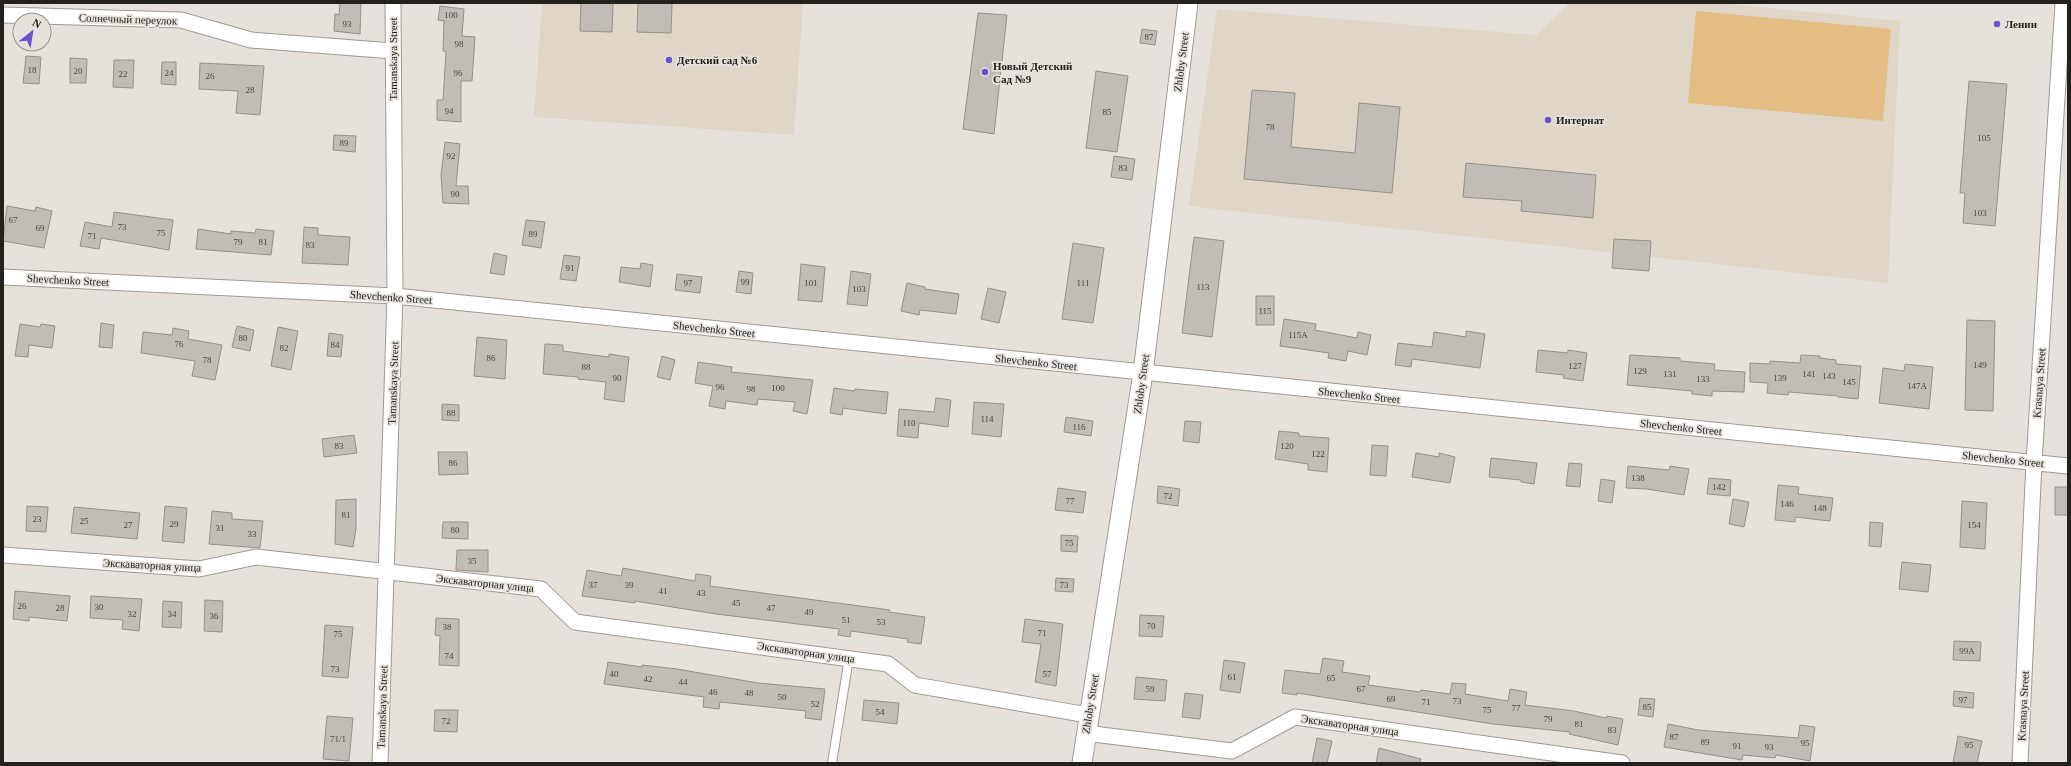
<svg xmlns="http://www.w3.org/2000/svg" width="2071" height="766" font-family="'Times New Roman',serif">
<rect width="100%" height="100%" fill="#e6e2db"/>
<path fill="#dfd6c8" d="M542 3H803L794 135 534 117Z
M1570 3H1720L1900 21 1888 283 1189 206 1217 9 1536 35Z"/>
<path fill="#e3bd84" d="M1696 11 1891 29 1883 121 1688 103Z"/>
<path fill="#c1bdb6" stroke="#94908a" d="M340 3H361L360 34 334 31 335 14 339 15Z
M581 3H613L612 32 580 31Z
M638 3H672L671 33 637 32Z
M440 6 464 9 462 36 475 37 472 81H461V122L437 120V100H443L446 52 443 51 444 21 438 20Z
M978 13 1007 15 994 134 963 129Z
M1142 29 1157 31 1155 45 1140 43Z
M26 56 41 57 39 84 23 83Z
M70 58 87 59 86 83H70Z
M114 60H134L133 88 113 87Z
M162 62H176V85L161 84Z
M200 63 264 66 260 115 236 113 238 91 199 89Z
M1096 71 1128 76 1117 152 1086 148Z
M1969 81 2007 84 1995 226 1963 223 1965 193H1960Z
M1252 90 1295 93 1291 147 1355 153 1359 103 1400 107 1392 193 1244 179Z
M334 135 356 136 355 152 333 150Z
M445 142 460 144 456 186H468L469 204 443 203 441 175Z
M1114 156 1135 159 1132 180 1111 177Z
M1466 163 1596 175 1593 218 1521 211 1522 201 1463 197Z
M7 206 35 211 36 207 52 211 44 248 3 241Z
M114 212 173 220 169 250 101 238 99 249 80 246 85 222 112 227Z
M526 220 545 222 541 248 522 245Z
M304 227 318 228V235L350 237 348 265 302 263Z
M198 229 231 234V231L255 233 256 229 274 231 271 255 196 249Z
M1194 237 1224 241 1212 337 1182 333Z
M1614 239 1651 241 1649 271 1612 268Z
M1073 243 1104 248 1093 323 1062 319Z
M494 253 507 256 504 275 490 273Z
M564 255 580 257 576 281 560 279Z
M641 263 653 265 650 287 619 282 621 267 640 269Z
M801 264 825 267 822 302 798 300Z
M739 271 753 273 751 294 736 292Z
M851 271 871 274 867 306 847 304Z
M677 274 702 277 700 293 675 290Z
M907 283 925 287V289L959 294 956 314 920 310 919 315 901 311Z
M988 288 1006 292 999 323 981 319Z
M1256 296H1274V325H1256Z
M1284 319 1316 324 1315 330 1357 338 1358 332 1371 335 1367 355 1348 351 1346 361 1328 358 1329 353 1280 346Z
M1967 320 1995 321 1993 411 1965 410Z
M101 323 114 325 112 348 99 347Z
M20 324 40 327 41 324 55 326 52 348 29 345 28 357 15 356Z
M237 326 254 330 250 351 232 347Z
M278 327 298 331 291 370 271 366Z
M173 328 189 331 188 339 222 345 215 380 192 376 195 361 141 353 143 332 172 335Z
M1466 331 1485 334 1480 368 1412 359 1411 367 1395 365 1398 343 1432 347 1434 332 1466 337Z
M329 333 343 335 341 357 327 356Z
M477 337 507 340 505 379 474 376Z
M545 344 563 345V351L609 357V354L629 357 624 402 604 399 606 382 578 379V377L543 374Z
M1538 350 1568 353V350L1587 353 1583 381 1563 378 1564 375 1536 372Z
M1630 355 1680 358V361L1715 364 1714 370 1745 372 1744 392 1712 391V396L1692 394V391L1627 385Z
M1801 355 1820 356V358L1836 360V364L1861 366 1858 399 1838 397V396L1789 392 1788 395 1767 393 1768 383 1750 382V363L1770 364V361L1800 363Z
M662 356 675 360 670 380 657 377Z
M698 362 732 367 731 372 813 380 807 414 793 411 795 402 758 399 757 405 726 401 725 409 709 406 713 386 695 383Z
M1905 364 1933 367 1929 409 1879 403 1883 368 1904 371Z
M834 388 854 391 855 389 888 392 886 414 843 408 842 415 830 413Z
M936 398 951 400 948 427 919 423 918 438 897 436 899 409 934 412Z
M974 402 1004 404 1001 437 972 434Z
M442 404 459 405V421L442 420Z
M1066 417 1093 421 1091 436 1064 432Z
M1185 421 1201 422 1199 443 1183 441Z
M1279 431 1299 433V436L1329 438 1327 472 1308 470V464L1275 459Z
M354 435 357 453 324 457 322 439Z
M1372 445 1388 446 1386 476 1370 475Z
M438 452H467L468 474 439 475Z
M1416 453 1439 457V453L1455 457 1450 483 1412 477Z
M1491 458 1537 463 1534 484 1521 482V480L1489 477Z
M1569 463 1582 464 1580 487 1566 486Z
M1628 466 1669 470 1670 466 1689 469 1684 495 1647 489 1626 488Z
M1709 478 1731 480 1730 496 1707 494Z
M1601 479 1615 481 1612 503 1598 501Z
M1778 485 1799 487 1798 494 1833 498 1830 521 1795 517V522L1775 520Z
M1158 486 1180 489 1178 506 1157 503Z
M2055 487H2068V515H2055Z
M1058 488 1086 492 1083 513 1055 510Z
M356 499V529L353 547 335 544 336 500Z
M1733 499 1749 502 1744 527 1729 524Z
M1962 501 1987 503 1985 549 1960 547Z
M27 506 48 507 46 532 26 531Z
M165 506 187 508 184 543 162 541Z
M74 507 140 513 137 539 71 533Z
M212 511 232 513V519L263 521 260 548 209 544Z
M443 522H468V539L442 538Z
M1870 522 1883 523 1881 547 1869 546Z
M1061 535 1078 536 1077 552 1061 551Z
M457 550H488V572L456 570Z
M1902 562 1931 565 1928 592 1899 589Z
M623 568 695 581 696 574 711 576 710 586 890 610 889 612 925 617 921 644 907 642 908 639 851 631 850 637 838 635 839 629 716 614 635 601V603L582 596 587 570 621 576Z
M1056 578 1074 579 1073 592 1055 591Z
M15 591 70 596 67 621 29 617V621L13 619Z
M91 596 142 599 139 631 122 629 123 620 90 618Z
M205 600 223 601 222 632 204 631Z
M163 601 182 602 181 628 162 627Z
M1140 615 1164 616 1162 637 1139 636Z
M436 618 459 619V666L439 665 440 636 435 635Z
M1025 619 1063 624 1056 686 1035 682 1041 644 1022 642Z
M325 625 353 627 348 678 322 676Z
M1954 641 1981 642 1980 661 1953 660Z
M1323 658 1344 661 1342 672 1370 676 1368 685 1420 692 1421 690 1450 694 1452 683 1466 684 1465 694 1508 701 1510 689 1527 692 1525 705 1574 711 1606 718 1607 716 1623 719 1618 745 1569 734 1570 732 1493 724 1297 693V695L1282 693 1285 670 1320 674Z
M1224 660 1245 663 1240 693 1220 690Z
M608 662 642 667V665L677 669 758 683 825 689 821 720 805 718 806 711 720 702 719 709 703 707 704 697 604 684Z
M1136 677 1167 680 1165 701 1134 699Z
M1954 691 1974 693 1973 708 1953 706Z
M1185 693 1203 695 1200 719 1182 717Z
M1640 698 1655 699 1653 717 1638 715Z
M864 700 899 703 897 724 862 720Z
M435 710H458L457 732 434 731Z
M327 716 353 718 349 761 323 759Z
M1668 724 1698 730 1798 738 1800 725 1815 727 1810 761 1776 755 1775 758 1743 755 1742 760 1664 747Z
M1958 736 1982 741 1977 763H1953Z
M1317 738 1332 741 1327 763H1312Z
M1379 748 1421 759 1420 763H1376Z"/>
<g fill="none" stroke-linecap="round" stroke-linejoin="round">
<defs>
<path id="service" d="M832 763 849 658"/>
<path id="minor" d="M3 15 181 20 251 40 393 51
M3 277 395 296 2068 466
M3 555 199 569 256 557 541 589 575 622 888 664 915 685 1088 715
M1085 733 1232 751 1295 717 1622 763
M380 763 395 296 393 3
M2020 763 2034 462 2063 3"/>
<path id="tertiary" d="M1082 763 1143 373 1188 3"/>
</defs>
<use href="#service" stroke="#9f9a94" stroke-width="10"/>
<use href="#minor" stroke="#9f9a94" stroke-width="17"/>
<use href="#tertiary" stroke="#9f9a94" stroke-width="21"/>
<use href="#service" stroke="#fff" stroke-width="8"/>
<use href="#minor" stroke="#fff" stroke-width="15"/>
<use href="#tertiary" stroke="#fff" stroke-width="19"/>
</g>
<g fill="#6a52cc" stroke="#e6e2db" stroke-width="1.5">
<circle cx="1997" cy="24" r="4"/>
<circle cx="669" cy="60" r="4"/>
<circle cx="985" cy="72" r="4"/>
<circle cx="1548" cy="120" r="4"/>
</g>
<g text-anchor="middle" stroke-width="3.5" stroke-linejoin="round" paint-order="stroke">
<g font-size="9" fill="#4a4844">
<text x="451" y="18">100</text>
<text x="347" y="27">93</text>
<text x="1149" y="40">87</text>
<text x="459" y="47">98</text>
<text x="32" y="73">18</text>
<text x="78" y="74">20</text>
<text x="169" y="76">24</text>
<text x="458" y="76">96</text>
<text x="123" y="77">22</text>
<text x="210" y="79">26</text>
<text x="250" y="93">28</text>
<text x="449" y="114">94</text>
<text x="1107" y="115">85</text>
<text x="1270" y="130">78</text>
<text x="1984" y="141">105</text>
<text x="344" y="146">89</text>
<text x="451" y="159">92</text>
<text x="1123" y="171">83</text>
<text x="455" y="197">90</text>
<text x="1980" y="216">103</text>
<text x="13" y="223">67</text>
<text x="122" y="230">73</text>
<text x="40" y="231">69</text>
<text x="161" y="236">75</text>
<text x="533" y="237">89</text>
<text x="92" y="239">71</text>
<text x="238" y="245">79</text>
<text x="263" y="245">81</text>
<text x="310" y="248">83</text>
<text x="570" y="271">91</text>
<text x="745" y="285">99</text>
<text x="688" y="286">97</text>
<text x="811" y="286">101</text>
<text x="1083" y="286">111</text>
<text x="1203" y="290">113</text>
<text x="859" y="292">103</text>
<text x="1265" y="314">115</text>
<text x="1298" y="338">115А</text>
<text x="243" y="341">80</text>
<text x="179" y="347">76</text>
<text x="335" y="348">84</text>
<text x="284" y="351">82</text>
<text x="491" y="361">86</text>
<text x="207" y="363">78</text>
<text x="1980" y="368">149</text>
<text x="1575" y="369">127</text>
<text x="586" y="370">88</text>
<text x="1640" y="374">129</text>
<text x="1670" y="377">131</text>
<text x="1809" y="377">141</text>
<text x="1829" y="379">143</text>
<text x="617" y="381">90</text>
<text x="1780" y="381">139</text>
<text x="1703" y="382">133</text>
<text x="1849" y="385">145</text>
<text x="1917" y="389">147А</text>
<text x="720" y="390">96</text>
<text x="778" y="391">100</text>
<text x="751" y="392">98</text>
<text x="451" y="416">88</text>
<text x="987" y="422">114</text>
<text x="909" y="426">110</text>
<text x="1079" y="430">116</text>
<text x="339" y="449">83</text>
<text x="1287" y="449">120</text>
<text x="1318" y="457">122</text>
<text x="453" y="466">86</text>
<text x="1638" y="481">138</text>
<text x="1719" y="490">142</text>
<text x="1168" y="499">72</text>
<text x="1070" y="504">77</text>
<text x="1787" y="507">146</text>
<text x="1820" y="511">148</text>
<text x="346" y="518">81</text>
<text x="37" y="522">23</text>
<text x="84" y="524">25</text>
<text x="174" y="527">29</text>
<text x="128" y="528">27</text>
<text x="1974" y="528">154</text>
<text x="220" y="531">31</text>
<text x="455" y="533">80</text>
<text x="252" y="537">33</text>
<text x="1069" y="546">75</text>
<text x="472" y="564">35</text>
<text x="593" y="588">37</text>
<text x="629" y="588">39</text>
<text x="1064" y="588">73</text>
<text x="663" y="594">41</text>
<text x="701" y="596">43</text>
<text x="736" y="606">45</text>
<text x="22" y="609">26</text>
<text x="99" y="610">30</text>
<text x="60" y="611">28</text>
<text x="771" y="611">47</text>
<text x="809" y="615">49</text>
<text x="132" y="617">32</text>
<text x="172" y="617">34</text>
<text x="214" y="619">36</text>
<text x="846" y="623">51</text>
<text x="881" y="625">53</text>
<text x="1151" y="629">70</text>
<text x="447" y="630">38</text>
<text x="1042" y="636">71</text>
<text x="338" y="637">75</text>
<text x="1967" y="654">99А</text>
<text x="449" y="659">74</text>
<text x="335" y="672">73</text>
<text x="614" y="677">40</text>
<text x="1047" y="677">57</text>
<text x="1232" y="680">61</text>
<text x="1331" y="681">65</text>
<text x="648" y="682">42</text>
<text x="683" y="685">44</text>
<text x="1150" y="692">59</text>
<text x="1361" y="692">67</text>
<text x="713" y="695">46</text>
<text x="749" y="696">48</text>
<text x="782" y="700">50</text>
<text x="1391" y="702">69</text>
<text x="1963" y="703">97</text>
<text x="1457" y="704">73</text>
<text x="1426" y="705">71</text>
<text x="815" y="707">52</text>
<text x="1647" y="710">85</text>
<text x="1516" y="711">77</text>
<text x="1487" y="713">75</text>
<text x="880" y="715">54</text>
<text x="1548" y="722">79</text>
<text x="446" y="724">72</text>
<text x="1579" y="727">81</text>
<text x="1612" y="733">83</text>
<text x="1674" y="740">87</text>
<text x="338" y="742">71/1</text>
<text x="1705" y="745">89</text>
<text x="1805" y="746">95</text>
<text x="1969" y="748">95</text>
<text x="1737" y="749">91</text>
<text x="1769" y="750">93</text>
</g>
<g font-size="11" fill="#22211e" stroke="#e6e2db">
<text transform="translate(128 19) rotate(2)" y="4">Солнечный переулок</text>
<text transform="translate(393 59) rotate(-90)" y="4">Tamanskaya Street</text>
<text transform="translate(1181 62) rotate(-83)" y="4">Zhloby Street</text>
<text transform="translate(68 280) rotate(3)" y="4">Shevchenko Street</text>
<text transform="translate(391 297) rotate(4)" y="4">Shevchenko Street</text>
<text transform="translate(714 329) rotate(6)" y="4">Shevchenko Street</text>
<text transform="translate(1036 362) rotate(6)" y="4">Shevchenko Street</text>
<text transform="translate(393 383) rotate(-88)" y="4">Tamanskaya Street</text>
<text transform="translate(2039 383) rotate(-86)" y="4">Krasnaya Street</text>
<text transform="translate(1141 384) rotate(-82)" y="4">Zhloby Street</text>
<text transform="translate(1359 395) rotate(6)" y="4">Shevchenko Street</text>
<text transform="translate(1681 427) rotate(6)" y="4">Shevchenko Street</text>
<text transform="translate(2003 459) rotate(6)" y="4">Shevchenko Street</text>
<text transform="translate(152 565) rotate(3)" y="4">Экскаваторная улица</text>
<text transform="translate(485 583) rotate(6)" y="4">Экскаваторная улица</text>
<text transform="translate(806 652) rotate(8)" y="4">Экскаваторная улица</text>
<text transform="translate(1090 704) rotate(-81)" y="4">Zhloby Street</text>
<text transform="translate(2023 706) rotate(-87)" y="4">Krasnaya Street</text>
<text transform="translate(382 707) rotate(-88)" y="4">Tamanskaya Street</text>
<text transform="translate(1350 725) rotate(8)" y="4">Экскаваторная улица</text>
</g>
<g font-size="11" font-weight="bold" fill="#22211e" stroke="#e6e2db" text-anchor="start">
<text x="2005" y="28">Ленин</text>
<text x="677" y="64">Детский сад №6</text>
<text x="993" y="70">Новый Детский<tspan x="993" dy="13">Сад №9</tspan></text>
<text x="1556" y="124">Интернат</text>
</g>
</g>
<rect width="2071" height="766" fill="none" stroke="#22211e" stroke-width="8"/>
<g transform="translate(32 32) rotate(30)"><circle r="19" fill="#e6e2db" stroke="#98958f"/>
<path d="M0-3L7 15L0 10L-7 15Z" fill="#6a52cc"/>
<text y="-6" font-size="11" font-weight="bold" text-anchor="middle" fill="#22211e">N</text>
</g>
</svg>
